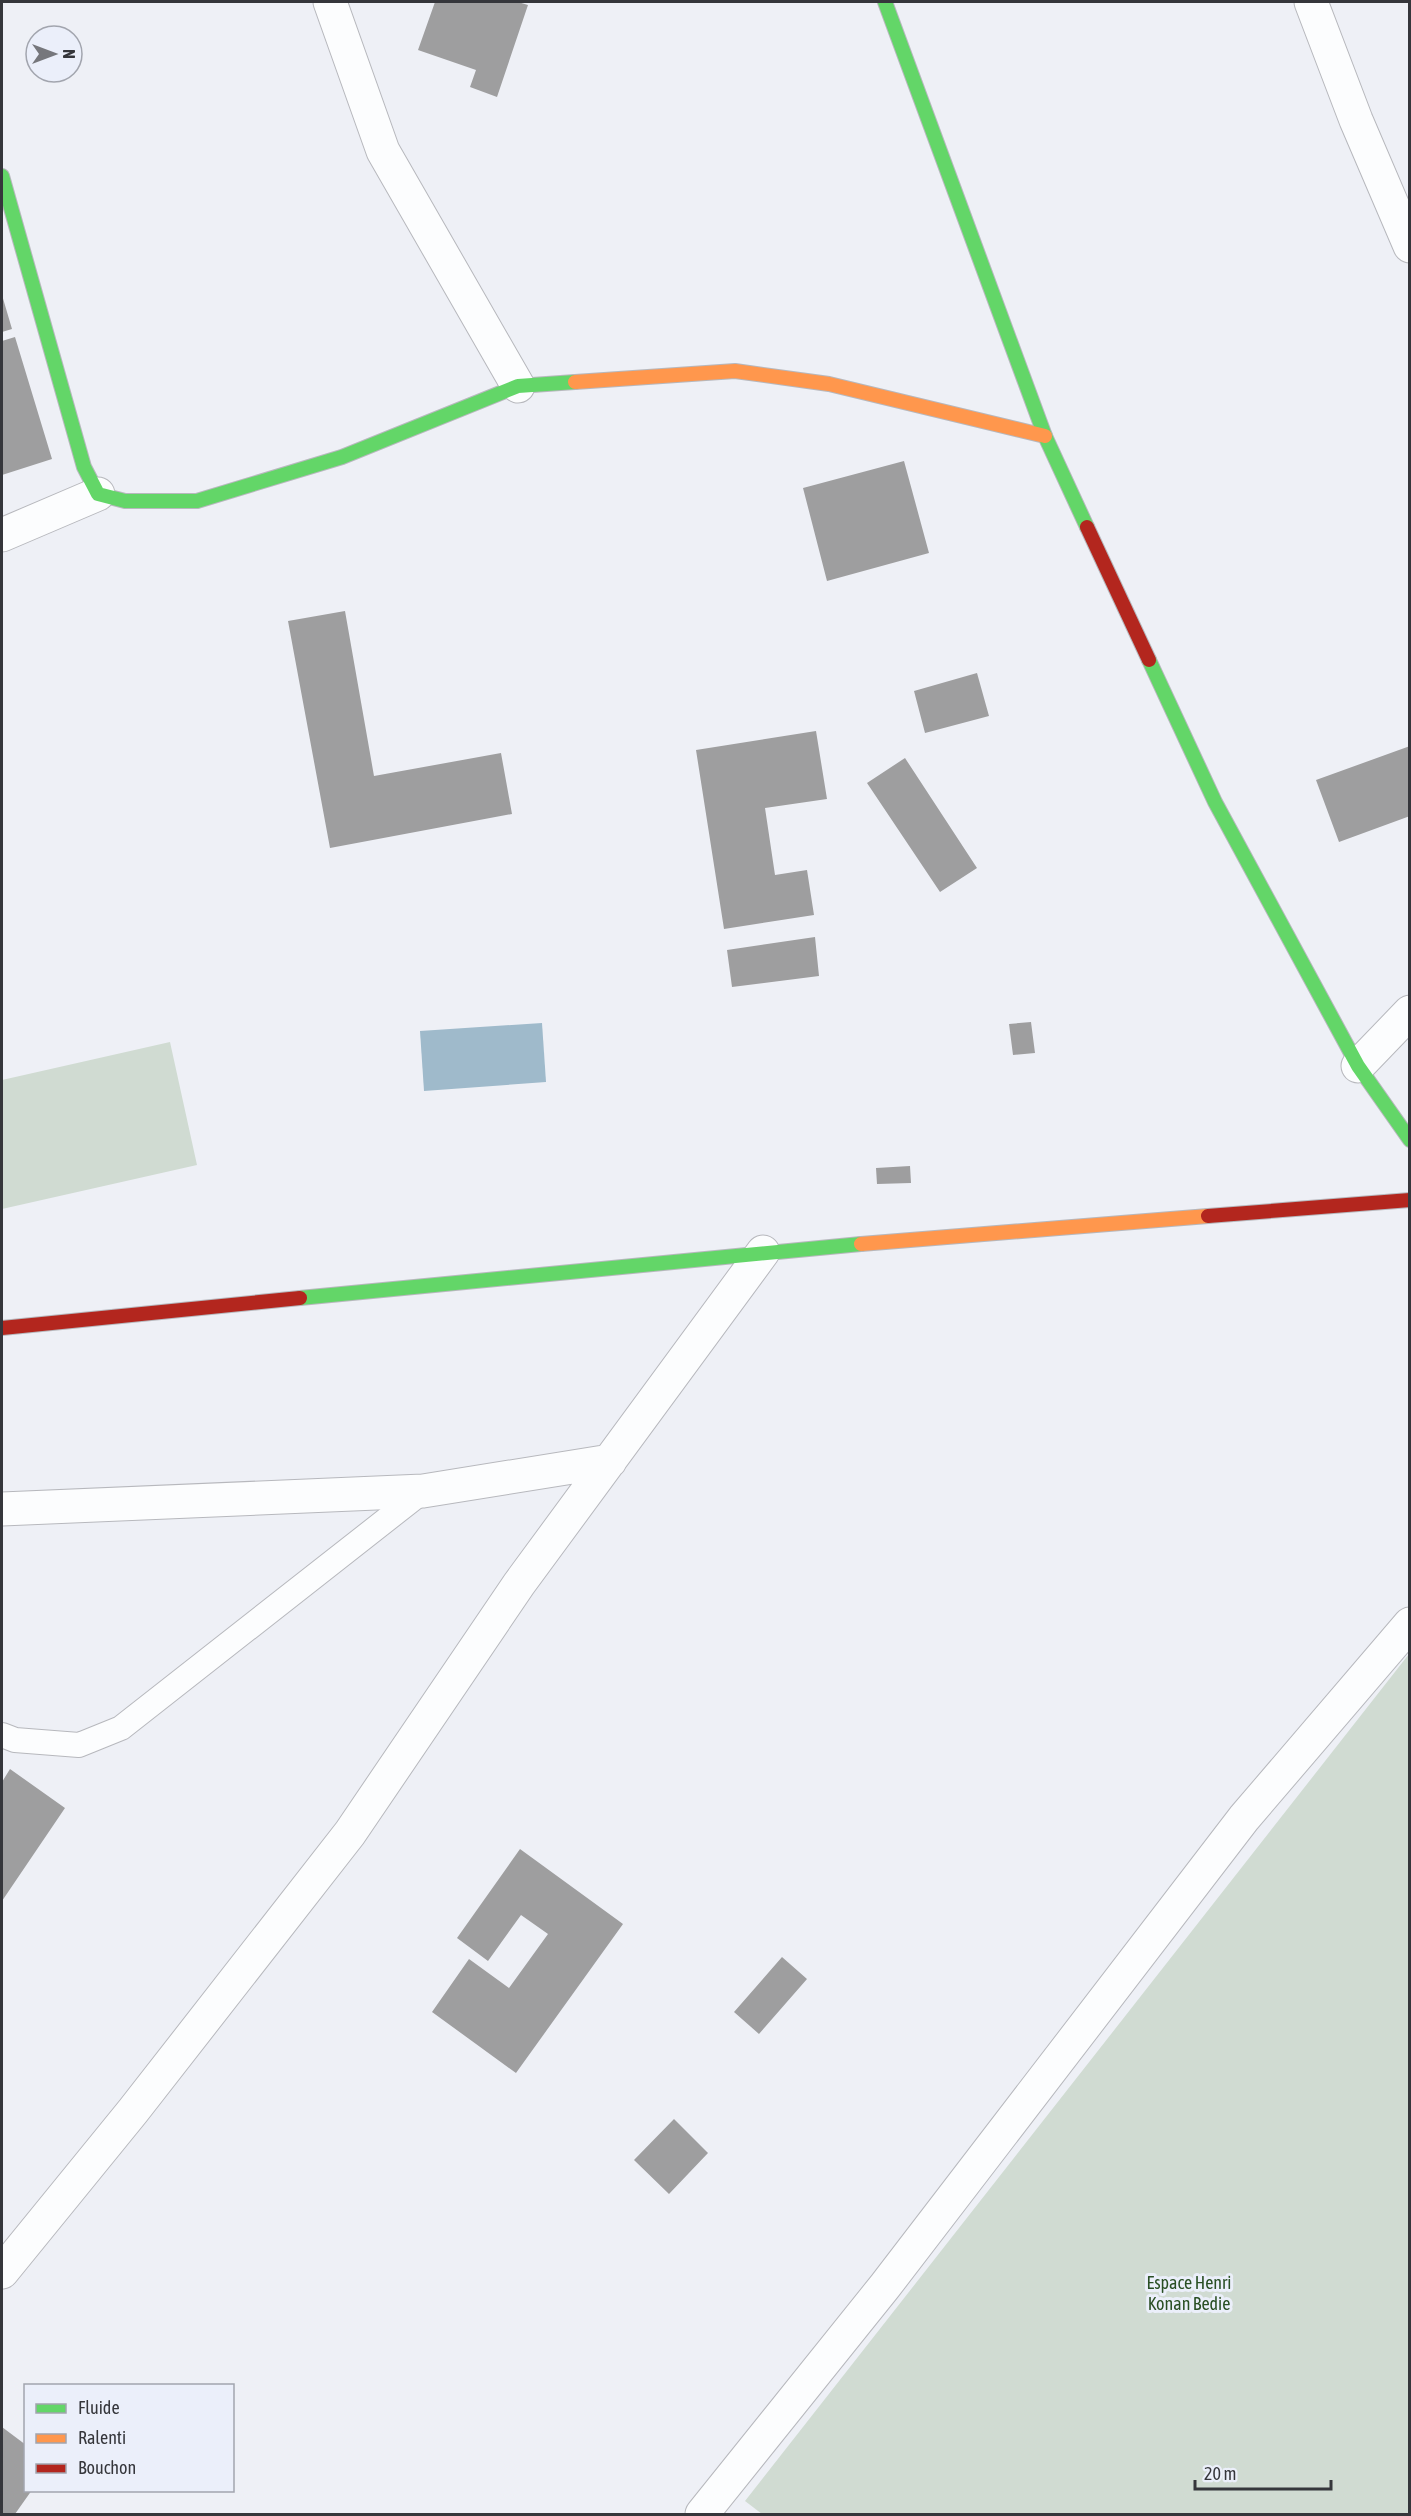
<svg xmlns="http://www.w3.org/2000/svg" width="1411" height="2516" font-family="'Asap Condensed',sans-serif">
<rect width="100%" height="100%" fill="#eef0f6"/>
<path fill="#d0dbd2" d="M170 1042 197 1165 2 1209V1080Z
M1409 1654V2514H762L745 2501Z"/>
<path fill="#9fbacb" d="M542 1023 546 1082 424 1091 420 1031Z"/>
<path fill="#9e9e9f" d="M435 2H518L528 5 497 97 470 87 476 70 418 50Z
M2 295 12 329 2 332Z
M15 337 52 459 2 475V341Z
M904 461 929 553 827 581 803 488Z
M345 611 374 776 501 753 512 814 330 848 288 621Z
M977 673 989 716 925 733 914 691Z
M816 731 827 799 765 808 775 875 807 870 814 915 724 929 696 750Z
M1410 746V816L1339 842 1316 780Z
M905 758 977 868 940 892 867 783Z
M815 937 819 976 732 987 727 950Z
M1031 1022 1035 1053 1013 1055 1009 1024Z
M910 1166 911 1183 877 1184 876 1168Z
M10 1769 65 1808 2 1901V1782Z
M520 1849 623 1924 516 2073 432 2012 469 1959 509 1988 548 1934 521 1915 488 1961 457 1938Z
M782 1957 807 1979 759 2034 734 2012Z
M674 2119 708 2153 669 2194 634 2160Z
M2 2427 26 2445V2490H32L15 2514H2Z"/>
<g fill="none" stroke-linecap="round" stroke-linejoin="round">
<defs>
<path id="lane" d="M2 1735 15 1740 79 1745 121 1728 423 1491"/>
<path id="street" d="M330 2 383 151 518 386
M1311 2 1356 120 1410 246
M2 535 98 494
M1358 1066 1410 1012
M2 1509 423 1491 610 1461
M2 2272 133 2111 350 1833 519 1584 763 1252
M702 2514 885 2286 1244 1818 1410 1624"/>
<path id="fast" d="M885 2 1045 436 1087 527
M2 176 84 467 98 494 125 501H197L342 457 518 386 575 382
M1149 660 1215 802 1358 1066 1410 1140
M300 1298 861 1244"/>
<path id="slow" d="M575 382 735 371 829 384 1045 436
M861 1244 1208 1216"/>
<path id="jam" d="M1087 527 1149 660
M1208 1216 1410 1200
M2 1328 300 1298"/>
</defs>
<use href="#lane" stroke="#b7b8bd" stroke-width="26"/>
<use href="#street" stroke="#b7b8bd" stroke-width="35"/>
<use href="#fast" stroke="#b7b8bd" stroke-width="16"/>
<use href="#slow" stroke="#b7b8bd" stroke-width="16"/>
<use href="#jam" stroke="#b7b8bd" stroke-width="16"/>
<use href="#lane" stroke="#fcfdfe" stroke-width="24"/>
<use href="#street" stroke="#fcfdfe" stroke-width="33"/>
<use href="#fast" stroke="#63d668" stroke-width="14"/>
<use href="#slow" stroke="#ff974d" stroke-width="14"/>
<use href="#jam" stroke="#b3261e" stroke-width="14"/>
</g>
<g text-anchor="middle" stroke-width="6" stroke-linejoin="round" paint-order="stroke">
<g font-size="18" fill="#294f24" stroke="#ebeffa">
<text x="1189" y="2289">Espace Henri<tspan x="1189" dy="21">Konan Bedie</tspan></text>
</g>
</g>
<rect width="1411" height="2516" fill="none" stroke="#35363b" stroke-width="6"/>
<rect x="24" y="2384" width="210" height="108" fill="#ebeffa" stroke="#a2a5ae" stroke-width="1.5"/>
<rect x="36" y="2404" width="30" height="9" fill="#63d668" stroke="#a2a5ae" stroke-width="1.5"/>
<text x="78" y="2414" font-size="18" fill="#35363b">Fluide</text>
<rect x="36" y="2434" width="30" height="9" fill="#ff974d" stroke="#a2a5ae" stroke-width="1.5"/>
<text x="78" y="2444" font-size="18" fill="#35363b">Ralenti</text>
<rect x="36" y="2464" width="30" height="9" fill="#b3261e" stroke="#a2a5ae" stroke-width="1.5"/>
<text x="78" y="2474" font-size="18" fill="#35363b">Bouchon</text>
<g transform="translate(54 54) rotate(90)"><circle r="28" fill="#ebeffa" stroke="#a2a5ae" stroke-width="1.5"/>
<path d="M0-4.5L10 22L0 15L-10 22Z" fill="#76777c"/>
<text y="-9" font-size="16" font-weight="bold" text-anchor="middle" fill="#35363b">N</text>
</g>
<path d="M1195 2480v9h136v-9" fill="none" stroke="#35363b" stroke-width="3"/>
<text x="1204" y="2480" font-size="18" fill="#35363b" stroke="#ebeffa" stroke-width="4.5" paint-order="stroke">20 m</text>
</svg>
